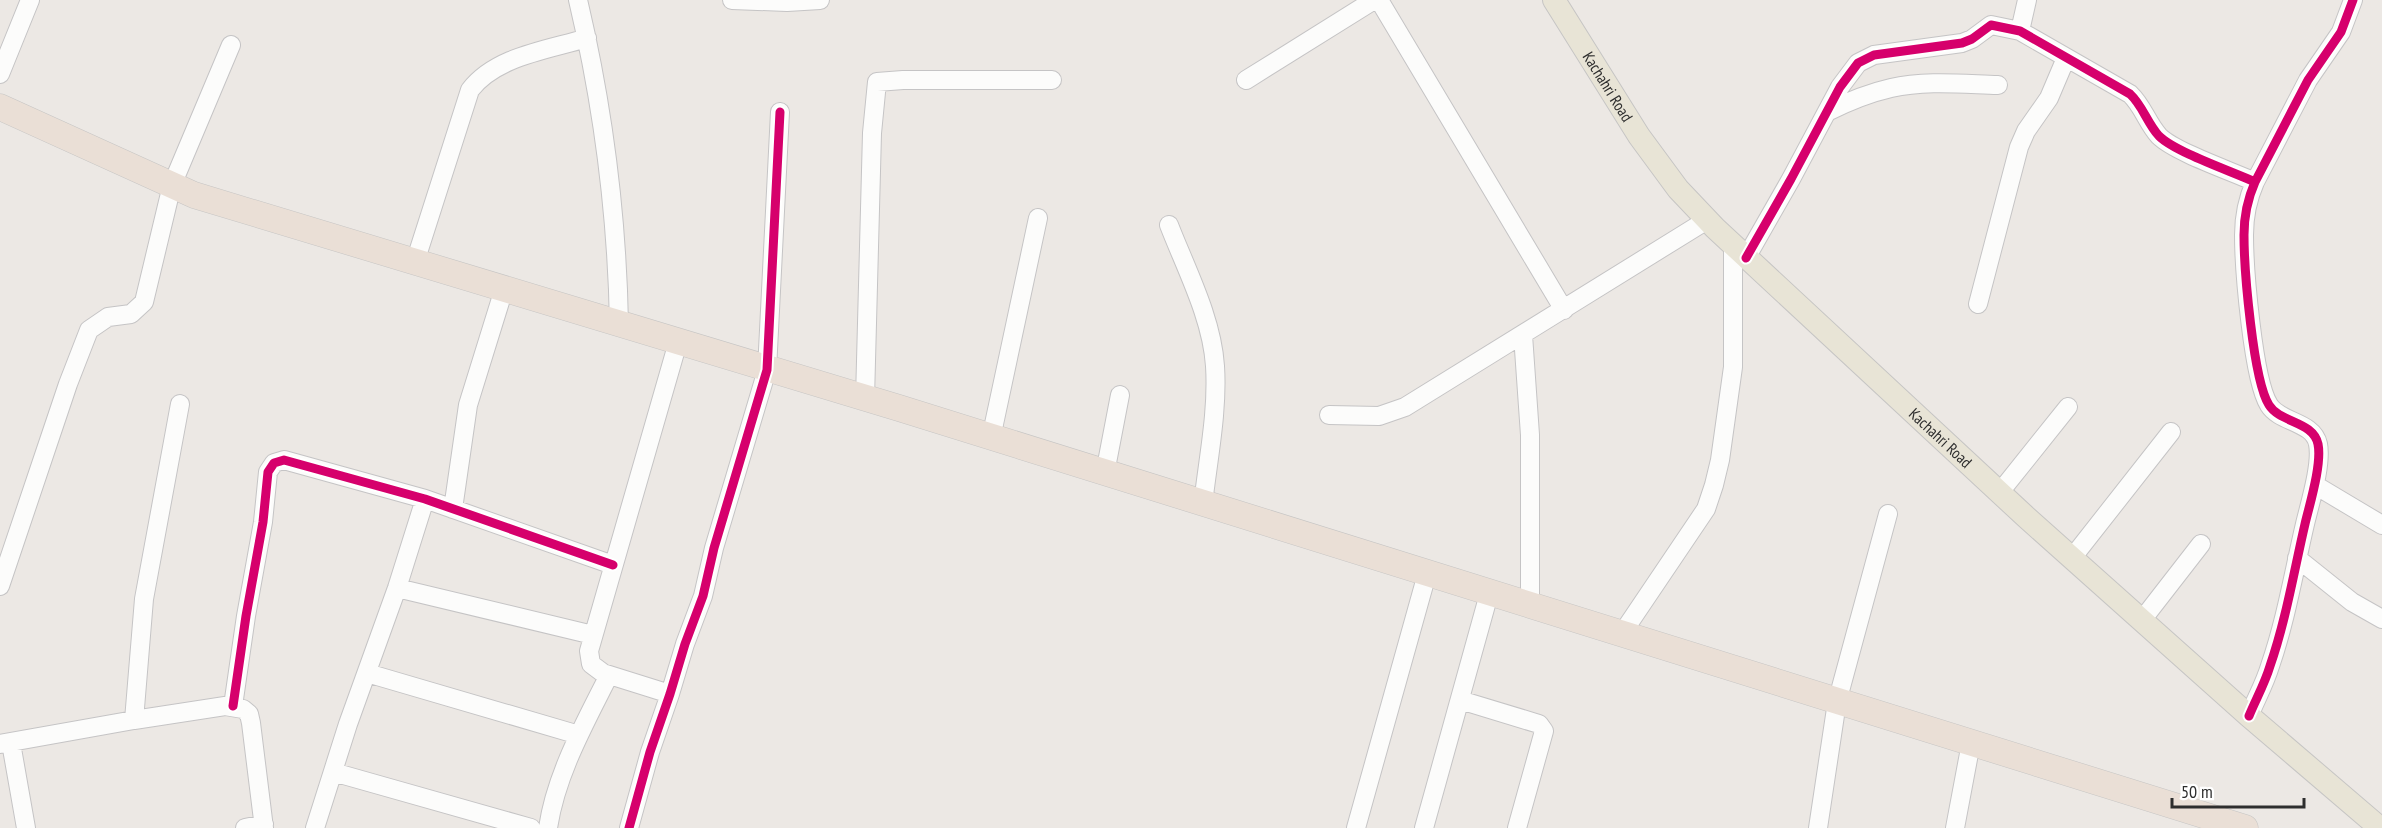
<svg xmlns="http://www.w3.org/2000/svg" width="2382" height="828" font-family="'PT Sans Narrow',sans-serif">
<rect width="100%" height="100%" fill="#ece8e4"/>
<g fill="none" stroke-linecap="round" stroke-linejoin="round">
<defs>
<path id="minor" d="M578 0C603 106 617 215 619 324
M732 0 787 2 820 0
M1379 0 1564 310
M2020 31 2027 0
M0 74 30 0
M1246 80 1374 0
M1827 112C1847 102 1869 93 1891 88 1925 80 1963 84 1998 85
M1169 225C1186 269 1212 318 1215 366 1218 411 1208 459 1203 504
M1746 258 1791 179 1840 87 1858 63 1874 55 1962 43 1972 39 1991 25 2020 31 2130 94C2143 106 2147 123 2159 136 2175 152 2231 171 2255 182
M415 262 470 90C496 56 548 50 587 38
M1978 304 2019 147 2026 131 2049 98 2066 58
M1523 335 1530 435V606
M865 399 872 133 877 82 903 80H1052
M1329 415 1379 416 1405 407 1707 220
M991 438 1038 218
M1105 473 1120 395
M2315 485 2382 525
M2000 492 2068 407
M453 509 468 405 504 289
M2072 558 2171 432
M2297 558 2352 602 2382 619
M0 586 68 384 89 330 108 317 131 314 144 302 172 185 231 45
M397 588 593 635
M2142 620 2201 544
M1621 635 1706 509 1714 485 1720 460 1733 367V246
M367 673 579 735
M670 694 603 673 591 664 589 651 678 342
M1460 700 1539 724 1544 731 1517 828
M233 706 246 616 263 522 268 472 274 463 284 460 425 499 613 565
M2249 716C2256 699 2265 683 2270 666 2286 620 2294 571 2305 524 2310 503 2322 464 2318 444 2313 421 2280 423 2269 405 2253 380 2244 268 2244 235 2244 217 2248 198 2255 182L2308 80 2341 32 2353 0
M134 720 144 599 180 404
M11 743 26 828
M0 744 134 720 225 706 243 709 249 714 251 723 264 828
M333 772 531 828
M245 828 264 824
M315 828 348 724 397 588 425 499
M548 828C556 774 585 723 609 675
M629 828 650 752 670 694 685 644 703 596 714 548 767 370 780 112
M1356 828 1427 574
M1424 828 1489 594
M1818 828 1837 702 1888 514
M1955 828 1971 743"/>
<g id="major">
<path id="s1" d="M1554 0 1639 136 1678 189 1715 228 2026 517 2249 716 2380 828"/>
</g>
<path id="highway" d="M0 107 194 195 899 408 2245 828"/>
</defs>
<use href="#minor" stroke="#c5c4c5" stroke-width="20"/>
<use href="#major" stroke="#c6c5c4" stroke-width="24"/>
<use href="#highway" stroke="#c6c5c4" stroke-width="27"/>
<use href="#minor" stroke="#fcfcfb" stroke-width="18"/>
<use href="#major" stroke="#e8e4d6" stroke-width="22"/>
<use href="#highway" stroke="#eadfd6" stroke-width="26"/>
<defs>
<path id="cycleway" d="M1746 258 1791 179 1840 87 1858 63 1874 55 1962 43 1972 39 1991 25 2020 31 2130 94C2143 106 2147 123 2159 136 2175 152 2231 171 2255 182
M233 706 246 616 263 522 268 472 274 463 284 460 425 499 613 565
M2249 716C2256 699 2265 683 2270 666 2286 620 2294 571 2305 524 2310 503 2322 464 2318 444 2313 421 2280 423 2269 405 2253 380 2244 268 2244 235 2244 217 2248 198 2255 182L2308 80 2341 32 2353 0
M629 828 650 752 670 694 685 644 703 596 714 548 767 370 780 112"/>
</defs>
<use href="#cycleway" stroke="#fff" stroke-width="13"/>
<use href="#cycleway" stroke="#d6006c" stroke-width="9"/>
</g>
<g text-anchor="middle" stroke-width="6" stroke-linejoin="round" paint-order="stroke">
<g font-size="16" fill="#2e2e2e" stroke="#fff">
<text dy="6" stroke="none"><textPath href="#s1" startOffset="102">Kachahri Road</textPath></text>
<text dy="6" stroke="none"><textPath href="#s1" startOffset="588">Kachahri Road</textPath></text>
</g>
</g>
<path d="M2172 798v9h132v-9" fill="none" stroke="#2e2e2e" stroke-width="3"/>
<text x="2181" y="798" font-size="18" fill="#2e2e2e" stroke="#ffffff" stroke-width="4.5" paint-order="stroke">50 m</text>
</svg>
